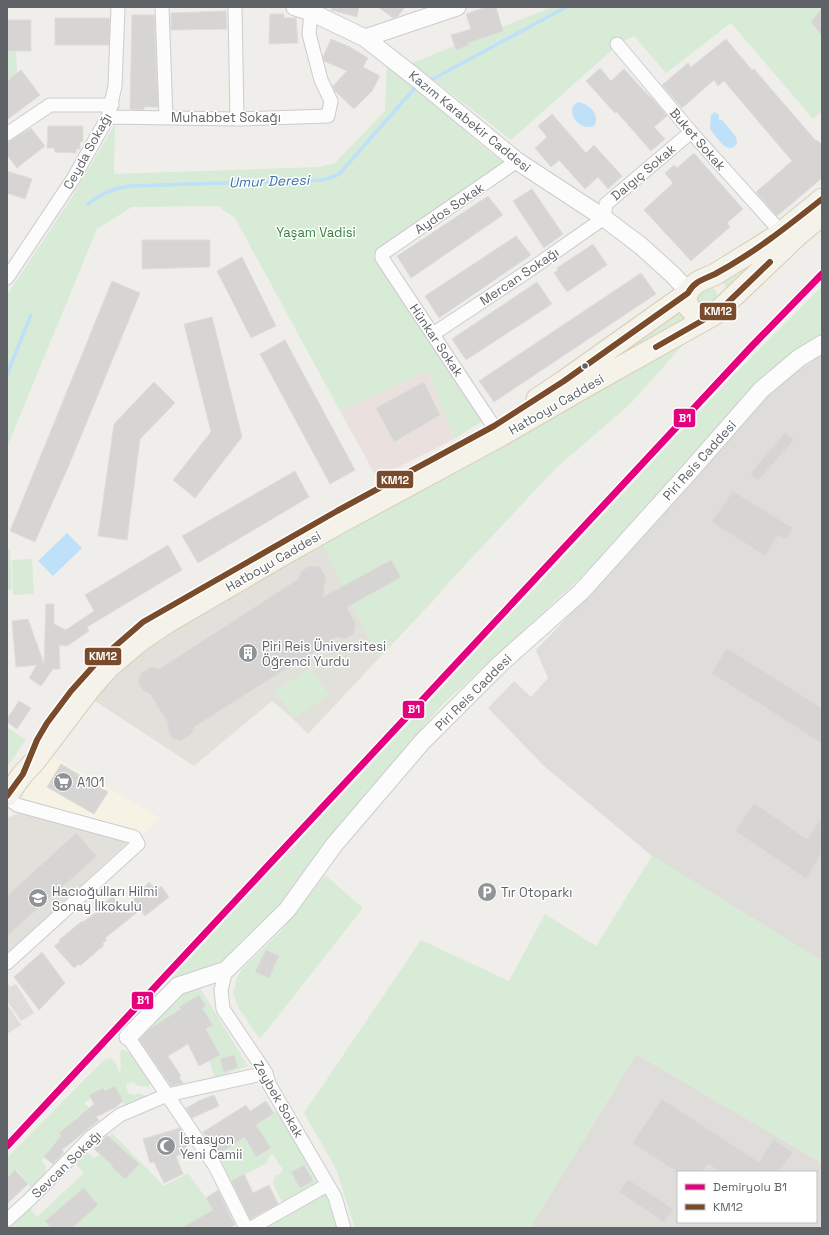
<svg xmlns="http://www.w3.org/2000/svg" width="829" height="1235" font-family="'Space Grotesk',sans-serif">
<rect width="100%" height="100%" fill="#efeeea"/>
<path fill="#f7f3e4" d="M49 754 160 818 143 834 25 799 22 792Z"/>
<path fill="#dfddda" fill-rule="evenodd" d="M822 354V961L652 856 544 766 488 708 514 681 531 697 548 678 536 650 612 571 770 391Z
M7 982 10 987 16 984 34 1013 21 1021 7 1001Z
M7 1004 21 1025 7 1034Z
M636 1054 822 1163V1228H530ZM678 1172H816V1222H678Z"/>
<path fill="#e2e0da" d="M382 510 440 593 308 734 289 715 272 701 194 766 92 699 109 677 152 643Z
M21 812 129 841 7 954V818Z"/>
<path fill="#eae0de" d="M428 371 454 439 377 478 340 411Z"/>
<path fill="#d8ebd6" d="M552 7H822V111L813 119 731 23 666 73 634 36 613 46 612 50 511 140 412 63Z
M7 51H16L17 73 7 81Z
M387 63 486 149 505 163 398 235 377 251 483 421 454 439 428 371 340 411 235 218 218 206 132 207 97 229 7 447V295L72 197 115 124 114 174 319 167 335 163 385 111Z
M783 239 727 289 722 281Z
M822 286V336L601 559 443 704 364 796 280 907 244 945 222 961 167 983 726 383Z
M711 287C721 293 717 300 713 308L694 302 695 292Z
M684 305 693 319 583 378Z
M689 338 631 403 554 470 379 657 352 604 400 577 391 560 343 586 322 544Z
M7 549H10L12 589 7 590Z
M32 559 34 594 13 595 12 560Z
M311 667 329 695 294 718 275 691Z
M7 727 26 740 7 767Z
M652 856 822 961V1163L636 1054 530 1228H355L336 1169 304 1113 421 940 509 981 545 914 596 946Z
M325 875 363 908 260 1039 238 1007 233 993 237 977 243 968 282 930Z
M198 985 248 1066 215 1078 209 1061 219 1055 207 1030 213 1025 202 1008 206 1006 199 995 180 1007 181 1010 165 1019 135 1040 133 1037 191 986Z
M123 1049 131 1054 150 1081 149 1087 139 1086 132 1082 126 1084 128 1093 134 1095 139 1093 149 1097 126 1108 115 1086 105 1091 103 1088 90 1095 92 1099 84 1102 89 1108 75 1118 76 1120 59 1133 69 1145 62 1150 54 1144 44 1157 42 1161 46 1167V1174L31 1188 16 1169 7 1177V1158L104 1060 110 1058 115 1062 119 1072 121 1069 120 1052Z
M278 1110 318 1183 282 1202 273 1184 275 1176 280 1174 283 1168 279 1165 274 1155H270L267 1163 227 1183 214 1157 244 1138 240 1132 258 1124Z
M112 1133 164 1186 188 1173 206 1198 224 1228 204 1215 181 1228H7V1226L29 1207 37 1217 84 1173 75 1163 87 1152 94 1159 100 1154Z
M325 1193 338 1228H268L267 1226Z"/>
<path fill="#bfe0f9" d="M578 102C589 104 601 114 594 126 579 132 563 110 578 102Z
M715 112 719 115V120H722L736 137 737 143C729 158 716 136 710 129L711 115Z
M67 533 82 548 53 576 38 561Z"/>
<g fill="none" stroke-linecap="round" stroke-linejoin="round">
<path stroke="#bfe0f9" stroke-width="3.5" d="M433 79 566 7
M88 204C100 194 114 188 130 186L323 180 335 176 340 173 415 88
M7 374 31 315"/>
</g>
<path fill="#d6d5d3" stroke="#deddd9" d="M332 7H359L357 17 331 10Z
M378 7H405L398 16 393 18Z
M486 7H496L503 31 468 43 469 45 456 50 451 35 471 29 466 14Z
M822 8V36L811 22Z
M226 11 227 29 171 30V13Z
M270 14H284V18H296L298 43 269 44Z
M132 15H154L158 107H144V110L130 109Z
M55 18H110L109 45H55Z
M7 20H31V51H7Z
M331 39 350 47 368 58 363 67 380 76 372 91 354 109 335 91 333 86 347 71 324 61 323 57Z
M726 39 752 70 754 69 816 141 817 140 822 145V178L777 216 756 192 792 161 724 81 718 86 714 80 682 108 662 85 688 63 691 67Z
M600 68 611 81 624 69 649 96H650L667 116 654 127 665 139 651 151 616 111 615 113 586 81Z
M21 70 40 95 7 120V81Z
M552 114 586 153 594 145 622 176 608 189 598 177 585 189 559 160 551 167 535 148 547 137 538 126Z
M48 126H83V142H80V149H76V153L55 152 54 148H47Z
M31 128 45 146 17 168 7 155V143Z
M694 153 743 209 727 223 730 227 691 261 644 210 673 183 665 173 674 165 677 168Z
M7 171 32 179 25 199 7 193Z
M532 189 563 234 544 248 513 201Z
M488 196 503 215 411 278 397 256Z
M516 236 531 255 439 318 425 296Z
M142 240H210V267L142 269Z
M593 244 607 265 567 292 554 273 558 270 557 268Z
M242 257 276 326 251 338 217 271Z
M641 273 656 294 494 402 479 381Z
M112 281 140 293 69 465 35 542 10 531Z
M537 282 552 304 466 360 452 339Z
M212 317 242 437 195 498 173 480 211 432 184 324Z
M285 340 355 470 330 484 260 354Z
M154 382 175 403 140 439 127 540 98 536 114 424Z
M424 382 440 415 394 442 376 408Z
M785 432 794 440 758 481 750 474Z
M295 471 309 497 198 563 182 536Z
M733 491 793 528 786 540 778 535 765 556 711 522Z
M168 545 182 570 87 627 89 631 67 646 59 645 60 669H53L41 686 29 678 37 665 16 667 12 621 28 619 44 664 46 604H54V624L66 630 94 611 85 595Z
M391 560 401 577 347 607 356 625 354 634 345 639 337 637 194 727 191 734 181 741 173 739 168 730V723L150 694 143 691 138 683 140 674 150 667 159 669 298 579 301 571 310 566 320 567 326 577 323 597Z
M727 648 822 708V744L711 673Z
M19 701 31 708 17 729 7 722V719Z
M61 764 108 792 94 814 47 787Z
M754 803 807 839 822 817V854L806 879 735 831Z
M76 833 97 856 7 936V896Z
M149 882 156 890 161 886 169 897 145 916 140 910 105 938 107 940 102 944 104 945 80 966 79 964 74 968 54 946 60 942 59 940 82 921 83 922 98 911 97 909 113 896 124 910Z
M266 950 279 956 269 978 255 972Z
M42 952 65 983 39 1010 14 977Z
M199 995 206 1006 202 1008 213 1025 206 1029 220 1055 199 1066 188 1044 168 1056 181 1076 179 1077 183 1083 171 1086 139 1040 151 1028 181 1009 179 1007Z
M234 1055 238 1067 224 1072 220 1059Z
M115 1086 123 1101 116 1107 96 1117 99 1120 62 1150 64 1152 53 1164 44 1157 61 1136 59 1133 94 1104 89 1095 103 1088 105 1091Z
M214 1095 219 1106 192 1118 186 1108 196 1103V1102Z
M662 1099 759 1162 773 1139 793 1152 779 1172H720L708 1164 702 1172H677L632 1143Z
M266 1101 274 1113 256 1125 271 1148 256 1157 245 1137 217 1155 203 1132 246 1105 250 1111Z
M180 1128 183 1132 188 1152 176 1156 183 1174 164 1183 154 1162 150 1163 143 1139Z
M107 1135 139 1164 125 1179 112 1167 113 1166 94 1149Z
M304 1165 313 1181 300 1188 291 1172Z
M15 1170 28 1184 7 1204V1178Z
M244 1174 253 1193 269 1185 278 1204 250 1219 231 1181Z
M628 1179 674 1209 664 1222 619 1192Z
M84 1188 98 1205 72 1228H51L45 1221Z
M218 1190 235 1225 230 1228H181L213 1210 206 1198Z"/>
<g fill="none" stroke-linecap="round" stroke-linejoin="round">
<defs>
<path id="minor" d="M162 7 166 117
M235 7 237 119
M617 44 691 132 781 232
M108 117 237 119 328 116 331 101 321 80 309 34 311 12
M7 134 50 105H112
M7 278 73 179 108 117 115 86 118 7
M433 334 531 269 604 218 606 204 691 132
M500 436 382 258V254L517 161
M7 798 17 805 134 837 138 844 7 963
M226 970 221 990 223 1009 266 1073 269 1084 335 1197 344 1228
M128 1037 215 1166 246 1228
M7 1220 29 1200 90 1138 120 1115 167 1095 266 1073
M251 1228 327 1185"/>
<path id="tertiary" d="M295 7 311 12 365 38 416 78 517 161 604 218 641 246 673 275 685 288 688 293
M365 38 457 7
M128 1037 178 986 226 970 287 910 334 845 422 742 501 663 581 592 690 471 761 390 799 358 822 344"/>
<path id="primary" d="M711 316C692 317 677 301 693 286 698 280 707 278 714 275 722 270 730 265 738 260 753 251 768 242 782 232 795 221 809 210 822 199
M537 399 564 381 688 293
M7 796 22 775 35 761 92 686 109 667 141 640 168 622 279 557 341 522 500 436 590 384 715 314 799 234 822 215"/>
</defs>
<use href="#minor" stroke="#cbcccc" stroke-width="15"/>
<use href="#tertiary" stroke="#cbcccc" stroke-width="19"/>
<use href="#primary" stroke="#d7ceb8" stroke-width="23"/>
<use href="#minor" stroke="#fdfcfc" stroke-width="13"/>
<use href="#tertiary" stroke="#fdfcfc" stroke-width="17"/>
<use href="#primary" stroke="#f4f2e9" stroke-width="21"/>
<defs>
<path id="bus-1" d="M656 347 719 311 770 262
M7 796 23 774 37 740 47 723 71 691 98 661 143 622 337 511 494 426 564 381 688 293C694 281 705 279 715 274 754 253 788 226 822 199"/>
</defs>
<use href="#bus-1" stroke="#fff" stroke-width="9"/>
<use href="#bus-1" stroke="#7a4b2a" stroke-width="6"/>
<defs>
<path id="rail-1" d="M7 1146 751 347 822 274"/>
</defs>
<use href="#rail-1" stroke="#fff" stroke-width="10"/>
<use href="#rail-1" stroke="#e5007d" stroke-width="7"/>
</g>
<defs>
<symbol id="building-disc" viewBox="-11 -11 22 22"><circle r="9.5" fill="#919496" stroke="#fff"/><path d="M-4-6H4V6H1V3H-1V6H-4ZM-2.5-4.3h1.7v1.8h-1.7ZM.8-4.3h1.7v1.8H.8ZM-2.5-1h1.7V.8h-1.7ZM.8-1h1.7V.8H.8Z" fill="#fff"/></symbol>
<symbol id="supermarket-disc" viewBox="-11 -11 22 22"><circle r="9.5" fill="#919496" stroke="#fff"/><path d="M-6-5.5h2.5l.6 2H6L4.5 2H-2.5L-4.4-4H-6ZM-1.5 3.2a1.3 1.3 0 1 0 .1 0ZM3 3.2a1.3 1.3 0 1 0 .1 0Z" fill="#fff"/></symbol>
<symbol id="parking-disc" viewBox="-11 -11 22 22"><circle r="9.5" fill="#919496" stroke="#fff"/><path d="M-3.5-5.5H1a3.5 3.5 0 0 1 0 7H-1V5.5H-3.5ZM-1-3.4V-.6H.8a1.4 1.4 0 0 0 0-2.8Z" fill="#fff"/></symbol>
<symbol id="school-disc" viewBox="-11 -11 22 22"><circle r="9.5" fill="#919496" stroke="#fff"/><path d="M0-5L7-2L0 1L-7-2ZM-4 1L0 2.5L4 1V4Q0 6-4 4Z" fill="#fff"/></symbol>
<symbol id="mosque-disc" viewBox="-11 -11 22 22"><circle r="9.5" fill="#919496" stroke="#fff"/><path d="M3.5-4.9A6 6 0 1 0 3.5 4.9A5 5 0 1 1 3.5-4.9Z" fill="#fff"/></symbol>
</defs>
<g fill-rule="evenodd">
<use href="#building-disc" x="237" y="642" width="22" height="22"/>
<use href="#supermarket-disc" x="52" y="771" width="22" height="22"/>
<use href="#parking-disc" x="476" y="881" width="22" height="22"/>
<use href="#school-disc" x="27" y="887" width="22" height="22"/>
<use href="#mosque-disc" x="155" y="1135" width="22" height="22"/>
</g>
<circle fill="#5f6368" stroke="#fff" stroke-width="1.5" cx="585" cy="366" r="3.5"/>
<g text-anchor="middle" stroke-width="3" stroke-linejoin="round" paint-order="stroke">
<g font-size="13" fill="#5f6368" stroke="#fff">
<text x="226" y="122">Muhabbet Sokağı</text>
<text transform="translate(470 121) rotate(39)" y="5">Kazım Karabekir Caddesi</text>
<text transform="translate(698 139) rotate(49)" y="5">Buket Sokak</text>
<text transform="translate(87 151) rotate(-61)" y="5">Ceyda Sokağı</text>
<text transform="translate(643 172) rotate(-40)" y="5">Dalgıç Sokak</text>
<text transform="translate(449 208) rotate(-34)" y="5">Aydos Sokak</text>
<text transform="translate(519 276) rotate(-34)" y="5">Mercan Sokağı</text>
<text transform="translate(437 340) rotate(56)" y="5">Hünkar Sokak</text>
<text transform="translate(556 404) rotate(-30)" y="5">Hatboyu Caddesi</text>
<text transform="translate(699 460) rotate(-48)" y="5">Piri Reis Caddesi</text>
<text transform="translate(273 561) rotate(-30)" y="5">Hatboyu Caddesi</text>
<text transform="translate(473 692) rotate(-45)" y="5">Piri Reis Caddesi</text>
<text transform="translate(279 1099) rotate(60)" y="5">Zeybek Sokak</text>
<text transform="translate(66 1164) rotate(-44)" y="5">Sevcan Sokağı</text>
</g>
<g font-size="13" fill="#348238" stroke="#fff">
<text x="316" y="237">Yaşam Vadisi</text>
</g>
<g font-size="13" fill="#5f6368" stroke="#fff" text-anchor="start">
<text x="262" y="651">Piri Reis Üniversitesi<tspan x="262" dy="15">Öğrenci Yurdu</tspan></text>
<text x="77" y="787">A101</text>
<text x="52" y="896">Hacıoğulları Hilmi<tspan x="52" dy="15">Sonay İlkokulu</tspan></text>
<text x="501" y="897">Tır Otoparkı</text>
<text x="180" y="1144">İstasyon<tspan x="180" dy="15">Yeni Camii</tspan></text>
</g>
<g font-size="14" font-style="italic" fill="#4174aa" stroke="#fff">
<text transform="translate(269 181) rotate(-2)" y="5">Umur Deresi</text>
</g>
</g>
<g stroke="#fff" stroke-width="1.5">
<rect x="699" y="302" width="38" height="19" rx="4" fill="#7a4b2a"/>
<rect x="673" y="408" width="23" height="20" rx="4" fill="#e5007d"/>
<rect x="376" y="470" width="38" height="19" rx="4" fill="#7a4b2a"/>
<rect x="84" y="647" width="38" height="19" rx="4" fill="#7a4b2a"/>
<rect x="402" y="700" width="23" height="19" rx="4" fill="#e5007d"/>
<rect x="131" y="991" width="23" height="19" rx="4" fill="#e5007d"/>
</g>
<g font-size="11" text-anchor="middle" font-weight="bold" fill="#fff">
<text x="718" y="315">KM12</text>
<text x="685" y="422">B1</text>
<text x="395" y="484">KM12</text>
<text x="103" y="660">KM12</text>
<text x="414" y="713">B1</text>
<text x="143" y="1004">B1</text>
</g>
<rect width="829" height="1235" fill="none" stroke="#5f6368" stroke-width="16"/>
<rect x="677" y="1171" width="140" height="52" fill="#ffffff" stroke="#bfc1c3"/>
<rect x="685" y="1184" width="20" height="6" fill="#e5007d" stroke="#bfc1c3"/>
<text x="713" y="1191" font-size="12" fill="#5f6368">Demiryolu B1</text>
<rect x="685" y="1204" width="20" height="6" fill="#7a4b2a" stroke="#bfc1c3"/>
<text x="713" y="1211" font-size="12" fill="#5f6368">KM12</text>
</svg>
